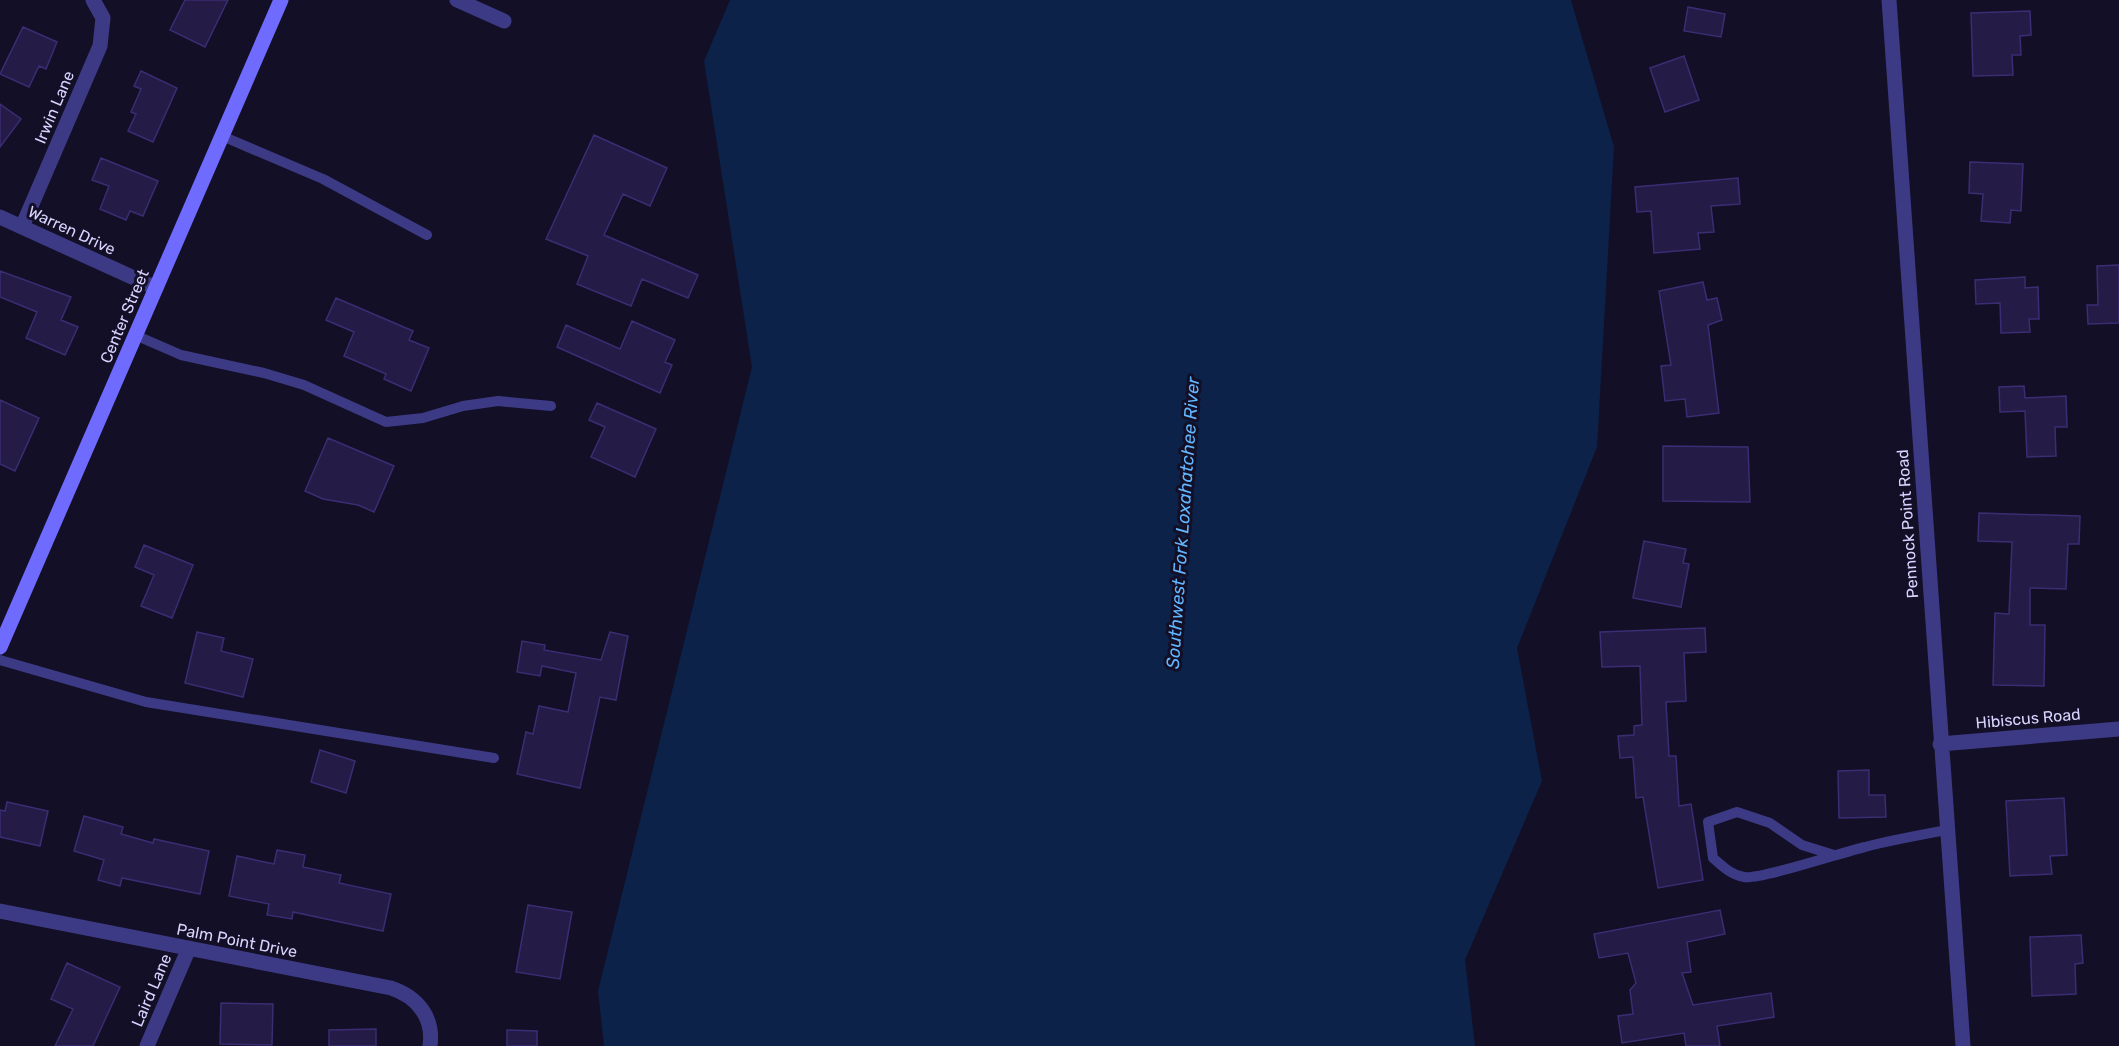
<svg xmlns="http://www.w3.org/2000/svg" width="2119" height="1046" font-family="Rubik,sans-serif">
<rect width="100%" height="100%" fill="#130f26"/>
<!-- water -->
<path fill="#0c2248" d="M 730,0 L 1571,0 L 1614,147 L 1597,447 L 1517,648 L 1542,781 L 1465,960 L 1475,1046 L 604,1046 L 598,991 L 752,367 L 704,61 Z"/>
<!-- building -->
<path fill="#241b47" stroke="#3b2d73" stroke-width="1.5" d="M 185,0 L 228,0 L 205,47 L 170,30 Z
M 1688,7 L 1725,14 L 1721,37 L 1684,31 Z
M 2030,11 L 2031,35 L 2020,36 L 2021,55 L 2012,55 L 2013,75 L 1973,76 L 1971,13 Z
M 23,27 L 57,42 L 46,69 L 39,66 L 29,87 L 0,74 Z
M 1684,56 L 1699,100 L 1665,112 L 1650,68 Z
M 141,71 L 177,88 L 153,142 L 128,131 L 136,114 L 131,112 L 141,89 L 134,86 Z
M 0,104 L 21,119 L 0,147 Z
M 594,135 L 667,168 L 650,206 L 623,194 L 604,235 L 698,275 L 688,298 L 642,279 L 631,306 L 577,284 L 588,256 L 546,239 Z
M 101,158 L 158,181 L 143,216 L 130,211 L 126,220 L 100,209 L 109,186 L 92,180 Z
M 1970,162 L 2023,164 L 2021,211 L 2011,210 L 2010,223 L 1981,221 L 1983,194 L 1969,193 Z
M 1738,178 L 1740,204 L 1711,206 L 1714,232 L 1698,233 L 1700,249 L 1654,253 L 1651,211 L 1637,212 L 1635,187 Z
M 2119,265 L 2119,323 L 2088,324 L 2087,305 L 2098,305 L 2097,266 Z
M 0,271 L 71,297 L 61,320 L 78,327 L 65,355 L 26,338 L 37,312 L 0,297 Z
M 2025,277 L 2025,288 L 2038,287 L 2039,319 L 2029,319 L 2030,332 L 2001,333 L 2000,303 L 1976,304 L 1975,280 Z
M 1703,282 L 1707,300 L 1717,298 L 1722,320 L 1708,325 L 1719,413 L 1687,417 L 1685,399 L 1665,401 L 1661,366 L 1671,365 L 1659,291 Z
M 336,298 L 413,331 L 409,340 L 429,348 L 411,391 L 384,379 L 386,374 L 344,356 L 354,332 L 326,320 Z
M 632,321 L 675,340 L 665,362 L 672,365 L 660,393 L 557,347 L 566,325 L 620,349 Z
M 2024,386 L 2025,398 L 2066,396 L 2067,427 L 2055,427 L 2056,456 L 2027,457 L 2025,411 L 2000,412 L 1999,387 Z
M 0,400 L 39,418 L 15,471 L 0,464 Z
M 597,403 L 656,429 L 635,477 L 591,457 L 605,427 L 589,420 Z
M 328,438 L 394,466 L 374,512 L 358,505 L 323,499 L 305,491 Z
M 1663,446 L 1748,447 L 1750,502 L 1663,501 Z
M 1979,513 L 2080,516 L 2079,544 L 2068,544 L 2066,589 L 2030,588 L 2030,625 L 2045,625 L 2044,686 L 1993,685 L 1995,613 L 2009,614 L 2012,542 L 1978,541 Z
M 1644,541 L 1686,549 L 1683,563 L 1689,564 L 1681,607 L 1633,598 Z
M 144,545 L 193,565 L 172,618 L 141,606 L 154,575 L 135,567 Z
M 1705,628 L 1706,652 L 1684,653 L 1686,701 L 1666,702 L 1669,756 L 1676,756 L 1679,806 L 1691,804 L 1703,880 L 1658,888 L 1643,797 L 1636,798 L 1633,757 L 1620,758 L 1618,736 L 1634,735 L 1634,726 L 1642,725 L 1640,666 L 1602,667 L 1600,632 Z
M 197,632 L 224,638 L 221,651 L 253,659 L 243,697 L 185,683 Z
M 610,632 L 628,636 L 616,700 L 600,697 L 580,788 L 517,774 L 526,732 L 533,734 L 539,706 L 568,712 L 576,673 L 542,666 L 540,676 L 517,672 L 522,641 L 545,645 L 544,650 L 601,660 Z
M 320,750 L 355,761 L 346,793 L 311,782 Z
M 1869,770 L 1869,795 L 1885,795 L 1886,817 L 1839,818 L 1838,771 Z
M 2064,798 L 2067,855 L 2050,856 L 2052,874 L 2010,876 L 2006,801 Z
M 7,802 L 48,811 L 40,846 L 0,837 L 0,810 L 5,811 Z
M 84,816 L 123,827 L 121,834 L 153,843 L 154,839 L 209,851 L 200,894 L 122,878 L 120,886 L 98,880 L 104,860 L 74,851 Z
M 277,850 L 305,855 L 303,867 L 341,875 L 339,883 L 391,894 L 383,931 L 293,912 L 292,919 L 267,915 L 269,904 L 229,896 L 237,856 L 274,864 Z
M 528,905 L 572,912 L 560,979 L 516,972 Z
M 1720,910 L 1725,934 L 1687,942 L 1691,972 L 1682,973 L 1693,1005 L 1771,993 L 1774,1017 L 1717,1026 L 1720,1046 L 1686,1046 L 1684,1033 L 1622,1043 L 1618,1016 L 1633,1014 L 1630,990 L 1636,983 L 1628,953 L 1599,958 L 1594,934 Z
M 2081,935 L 2083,963 L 2075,964 L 2076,994 L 2032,996 L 2030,937 Z
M 67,963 L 120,987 L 93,1046 L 55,1046 L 73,1009 L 51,999 Z
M 221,1003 L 273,1004 L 272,1045 L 220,1044 Z
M 376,1029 L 376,1046 L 329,1046 L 329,1030 Z
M 507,1030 L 537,1031 L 537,1046 L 507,1046 Z"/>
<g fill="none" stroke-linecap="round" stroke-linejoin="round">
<!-- lane -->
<path stroke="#3d3a85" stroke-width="10" d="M 222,136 L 323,179 L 427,235
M 135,335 L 181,355 L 264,373 L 304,385 L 386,422 L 423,418 L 463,406 L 498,401 L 551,406
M 0,660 L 146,702 L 494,758
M 1834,855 L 1802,845 L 1770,823 L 1737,812 L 1708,822 L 1713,858 C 1722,866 1731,875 1744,877 C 1760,880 1843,852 1865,847 C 1892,840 1920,835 1947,830"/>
<!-- street -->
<path stroke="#3d3a85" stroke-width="15" d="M 457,0 L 504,21
M 1889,0 L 1963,1046
M 0,217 L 156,288
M 22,227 L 100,46 L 103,18 L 93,0
M 1940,744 L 2119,729
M 0,911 L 391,988 C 418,997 434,1018 430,1046
M 147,1046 L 189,948"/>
<!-- secondary -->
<path stroke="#6f6bff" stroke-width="15" d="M 0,647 L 281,0"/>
</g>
<g text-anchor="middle" stroke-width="6" stroke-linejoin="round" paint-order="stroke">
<!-- street labels -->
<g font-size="16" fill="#d9d4ff" stroke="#130f26">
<text transform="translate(54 107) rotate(-67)" y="6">Irwin Lane</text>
<text transform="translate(72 230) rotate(25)" y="6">Warren Drive</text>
<text transform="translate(124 316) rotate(-67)" y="6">Center Street</text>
<text transform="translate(1907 524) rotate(-94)" y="6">Pennock Point Road</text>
<text transform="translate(2028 718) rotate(-5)" y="6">Hibiscus Road</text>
<text transform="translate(237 940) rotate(11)" y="6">Palm Point Drive</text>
<text transform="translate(151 990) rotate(-67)" y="6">Laird Lane</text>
</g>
<!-- water labels -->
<g font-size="18" font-style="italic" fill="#62b6ff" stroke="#130f26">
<text transform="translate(1183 523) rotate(-86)" y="6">Southwest Fork Loxahatchee River</text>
</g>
</g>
</svg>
